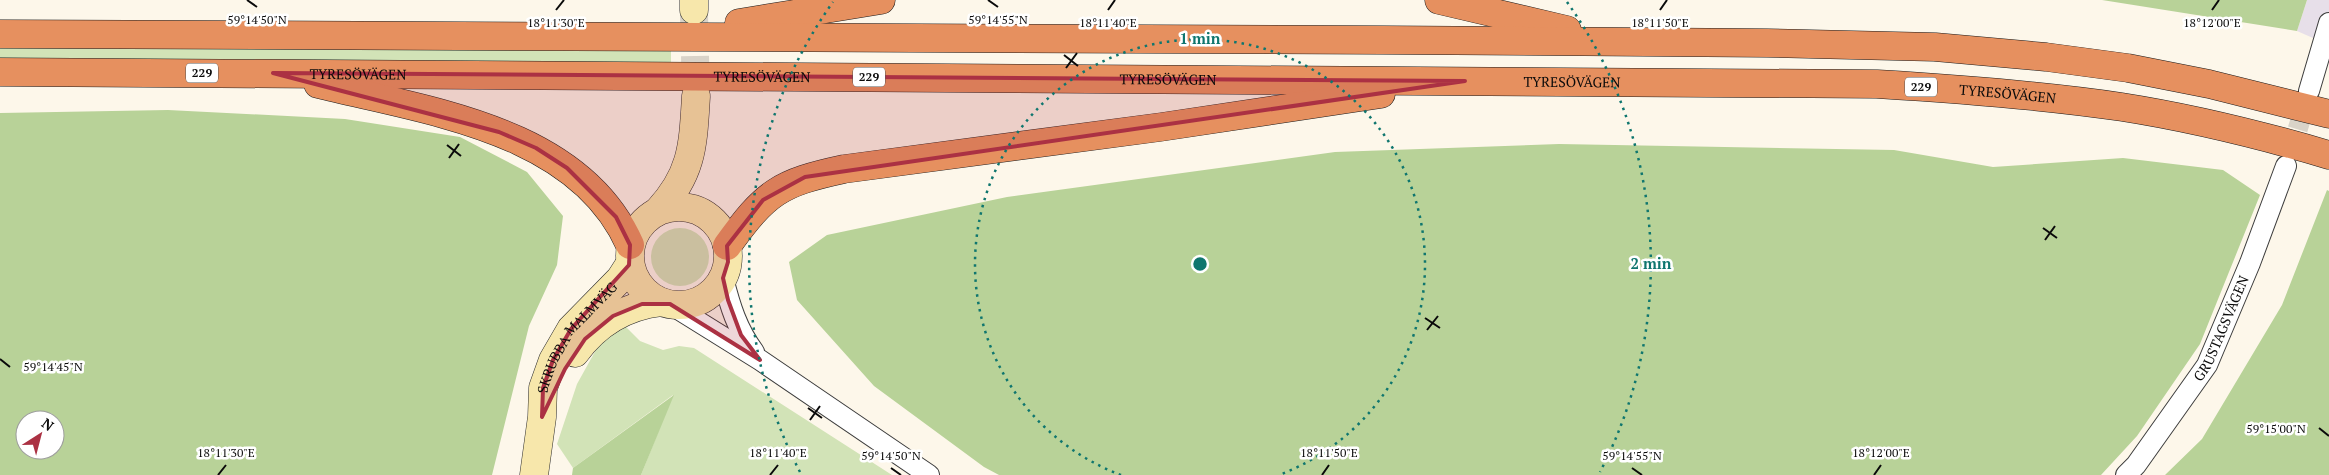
<svg xmlns="http://www.w3.org/2000/svg" width="2329" height="475" font-family="'PT Serif',serif">
<rect width="100%" height="100%" fill="#fdf7ea"/>
<!-- industrial -->
<path fill="#e7dfe9" d="M 2307,0 L 2329,0 L 2329,45 L 2297,31 Z"/>
<!-- green -->
<path fill="#d2e3b7" d="M 0,44 L 671,50 L 671,63 L 0,59 Z
M651 257a29 29 0 1 1 58 0a29 29 0 1 1-58 0Z
M 622,323 L 640,341 L 663,350 L 679,346 L 694,348 L 892,475 L 641,475 L 673,395 L 573,468 L 557,444 L 577,384 L 597,348 Z"/>
<!-- forest -->
<path fill="#b8d298" fill-rule="evenodd" d="M 2102,0 L 2307,0 L 2297,31 Z
M 168,110 L 345,119 L 460,137 L 527,172 L 563,216 L 557,265 L 529,326 L 492,475 L 0,475 L 0,113 ZM 25,420 L 55,420 L 55,450 L 25,450 Z
M 1559,144 L 1894,150 L 1993,167 L 2123,158 L 2223,170 L 2260,195 L 2200,344 L 2137,436 L 2101,475 L 999,475 L 984,467 L 874,386 L 797,300 L 789,262 L 827,235 L 1007,197 L 1335,152 Z
M 2327,190 L 2329,191 L 2329,475 L 2165,475 L 2202,439 L 2282,305 Z
M 674,395 L 641,475 L 572,475 L 573,468 Z"/>
<g fill="none" stroke-linecap="round" stroke-linejoin="round">
<!-- street-tunnel -->
<path stroke="#d9d3c8" stroke-width="20" stroke-dasharray="20 10" stroke-linecap="butt" d="M 2289,158 L 2308,95"/>
<!-- secondary-tunnel -->
<path stroke="#d9d3c8" stroke-width="28" stroke-dasharray="28 14" stroke-linecap="butt" d="M 694,14 L 696,96"/>
<defs>
<g id="street">
<path d="M 2309,91 L 2329,23"/>
<path d="M 723,278 C 730,306 737,329 754,352"/>
<path d="M 670,304 L 760,360 L 929,475"/>
<path id="s1" d="M 2126,475 L 2136,465 L 2207,365 L 2250,263 L 2286,166"/>
</g>
<g id="secondary">
<path d="M 694,0 L 694,10"/>
<circle cx="679" cy="256" r="49"/>
<path d="M 658,211 C 693,173 693,145 696,96"/>
<path d="M 575,353 C 596,324 625,306 661,302"/>
<path id="s2" d="M 534,475 L 542,417 L 543,388 L 553,360 L 571,329 L 620,279 L 629,265"/>
</g>
<g id="highway">
<path d="M 1439,0 L 1567,30"/>
<path d="M 739,23 L 881,0"/>
<path d="M 0,34 L 1384,40 L 1767,43 L 1935,47 L 2046,57 L 2128,68 L 2209,84 L 2329,114"/>
<path id="s3" d="M 0,72 L 1877,84 C 1959,89 2041,95 2122,107 C 2192,118 2261,135 2329,155"/>
<path d="M 318,84 C 427,111 579,129 630,245"/>
<path d="M 727,246 C 766,192 779,183 844,169 L 1161,127 L 1381,94"/>
</g>
</defs>
<!-- street casing -->
<use href="#street" stroke="#3d3d3d" stroke-width="22"/>
<!-- secondary casing -->
<use href="#secondary" stroke="#2c2c2c" stroke-width="29"/>
<!-- highway casing -->
<use href="#highway" stroke="#1b1b1b" stroke-width="29"/>
<!-- street -->
<use href="#street" stroke="#fff" stroke-width="20"/>
<!-- secondary -->
<use href="#secondary" stroke="#f7e7ab" stroke-width="28"/>
<!-- highway -->
<use href="#highway" stroke="#e6905f" stroke-width="28"/>
</g>
<!-- marked area -->
<path fill="#ab3143" fill-opacity="0.2" stroke="#ab3143" stroke-width="4" stroke-linejoin="round" d="M 273,73 L 1465,81 L 805,177 L 763,200 L 727,246 L 728,262 L 723,278 L 728,300 L 741,335 L 760,360 L 670,304 L 642,304 L 613,316 L 585,339 L 565,369 L 542,417 L 543,388 L 553,360 L 571,329 L 629,265 L 630,245 L 616,217 L 567,168 L 536,148 L 499,132 Z"/>
<!-- ticks -->
<path fill="none" stroke="#0a0a0a" stroke-width="2" d="M 247,0 L 257,7M 988,0 L 998,7M 556,10 L 564,0M 1108,10 L 1115,0M 1660,10 L 1667,0M 2212,10 L 2219,0M 1064,55 L 1078,66M 1066,68 L 1077,53M 447,145 L 461,156M 449,158 L 459,144M 2043,228 L 2057,238M 2045,240 L 2055,226M 1425,318 L 1440,328M 1427,330 L 1438,316M 0,359 L 10,367M 808,408 L 822,418M 810,420 L 820,406M 2319,428 L 2329,436M 891,468 L 901,475M 1632,468 L 1642,475M 218,475 L 226,465M 770,475 L 778,465M 1322,475 L 1329,465M 1874,475 L 1881,465"/>
<!-- distance rings -->
<g fill="none" stroke="#0f766e" stroke-width="2.5" stroke-dasharray="2.5 5">
<path d="M1121 475A225 225 0 1 1 1279 475"/>
<path d="M800 472A451 451 0 0 1 833 2M1567 2A451 451 0 0 1 1600 472"/>
</g>
<g text-anchor="middle" stroke-width="5" stroke-linejoin="round" paint-order="stroke">
<!-- shield labels -->
<g fill="#fff" stroke="#545454" stroke-width="1">
<rect x="186" y="63.5" width="32" height="19" rx="4"/>
<rect x="853" y="67.5" width="32" height="19" rx="4"/>
<rect x="1905" y="77.5" width="32" height="19" rx="4"/>
</g>
<g font-size="12" font-weight="bold" fill="#0a0a0a">
<text x="202" y="77">229</text>
<text x="869" y="81">229</text>
<text x="1921" y="91">229</text>
</g>
<!-- street labels -->
<g font-size="14" fill="#0a0a0a" stroke="#fff">
<text dy="5" stroke="none"><textPath href="#s3" startOffset="358">TYRESÖVÄGEN</textPath></text>
<text dy="5" stroke="none"><textPath href="#s3" startOffset="762">TYRESÖVÄGEN</textPath></text>
<text dy="5" stroke="none"><textPath href="#s3" startOffset="1168">TYRESÖVÄGEN</textPath></text>
<text dy="5" stroke="none"><textPath href="#s3" startOffset="1572">TYRESÖVÄGEN</textPath></text>
<text dy="5" stroke="none"><textPath href="#s3" startOffset="2008">TYRESÖVÄGEN</textPath></text>
<text dy="5" stroke="none"><textPath href="#s1" startOffset="176">GRUSTAGSVÄGEN</textPath></text>
<text dy="5" stroke="none"><textPath href="#s2" startOffset="149">SKRUBBA MALMVÄG</textPath></text>
</g>
</g>
<g font-size="12" text-anchor="middle" fill="#0a0a0a" stroke="#fff" stroke-width="5" stroke-linejoin="round" paint-order="stroke">
<text x="257" y="24">59°14'50"N</text>
<text x="998" y="24">59°14'55"N</text>
<text x="556" y="27">18°11'30"E</text>
<text x="1108" y="27">18°11'40"E</text>
<text x="1660" y="27">18°11'50"E</text>
<text x="2212" y="27">18°12'00"E</text>
<text x="53" y="371">59°14'45"N</text>
<text x="2276" y="433">59°15'00"N</text>
<text x="226" y="457">18°11'30"E</text>
<text x="778" y="457">18°11'40"E</text>
<text x="1329" y="457">18°11'50"E</text>
<text x="1881" y="457">18°12'00"E</text>
<text x="891" y="460">59°14'50"N</text>
<text x="1632" y="460">59°14'55"N</text>
</g>
<circle cx="1200" cy="264" r="8" fill="#0f766e" stroke="#fff" stroke-width="2.5"/>
<g font-size="15" text-anchor="middle" font-weight="bold" fill="#0f766e" stroke="#fff" stroke-width="5" stroke-linejoin="round" paint-order="stroke">
<text x="1200" y="44">1 min</text>
<text x="1651" y="269">2 min</text>
</g>
<!-- north arrow -->
<g transform="translate(40 435) rotate(36)"><circle r="24" fill="#ffffff" stroke="#9d9d9d"/>
<path d="M0-4L9 19L0 12L-9 19Z" fill="#ab3143"/>
<text y="-8" font-size="14" font-weight="bold" text-anchor="middle" fill="#0a0a0a">N</text>
</g>
</svg>
